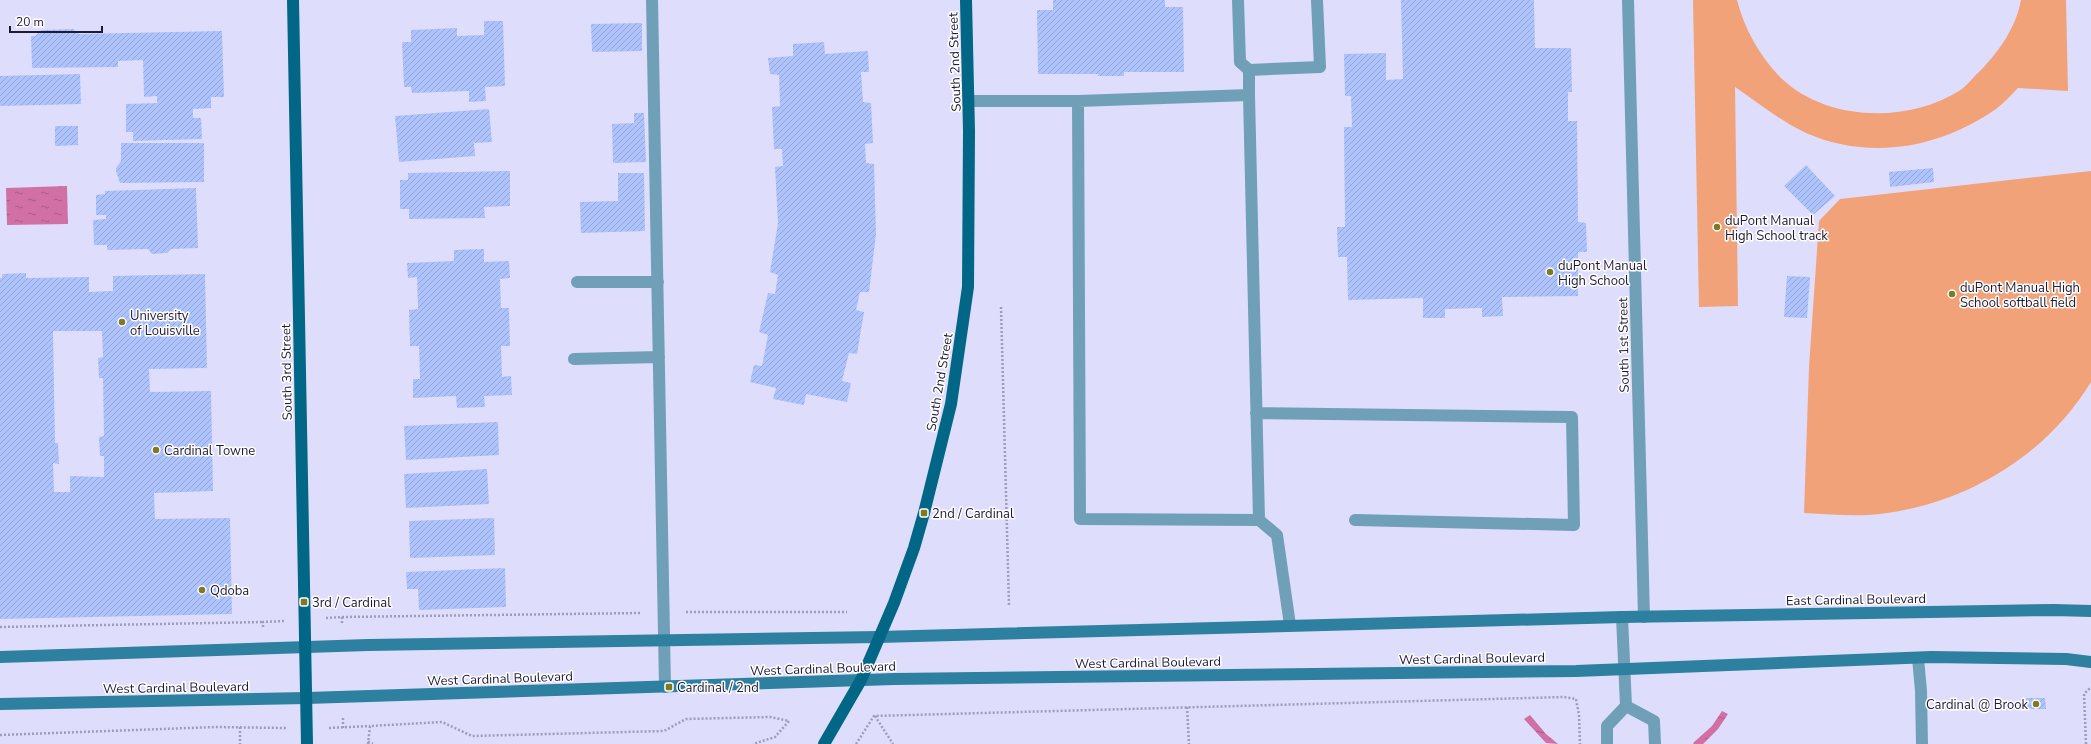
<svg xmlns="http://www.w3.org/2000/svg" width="2091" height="744" font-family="'Nunito Sans',sans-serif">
<defs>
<pattern id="water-ripples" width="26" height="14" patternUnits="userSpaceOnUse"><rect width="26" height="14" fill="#d170a4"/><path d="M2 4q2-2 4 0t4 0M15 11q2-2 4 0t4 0" fill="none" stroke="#a95b86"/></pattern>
<pattern id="building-hatch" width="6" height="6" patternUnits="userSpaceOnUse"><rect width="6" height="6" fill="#aec3fc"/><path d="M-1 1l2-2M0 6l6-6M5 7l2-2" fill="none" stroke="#95a7d9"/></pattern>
</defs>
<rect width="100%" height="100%" fill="#dfddfc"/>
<!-- green -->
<path fill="#f1a279" d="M 1693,0 L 1737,0 C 1744,28 1760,57 1781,78 C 1827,122 1908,123 1959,91 C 1967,86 1974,76 1981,70 C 2000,50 2016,27 2021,0 L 2066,0 L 2068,91 L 2018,88 C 2011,95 2004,103 1996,109 C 1940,148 1870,161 1806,133 C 1780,121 1759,103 1735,87 L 1738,306 L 1699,307 Z
M 2091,171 L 2091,382 C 2046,456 1966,504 1880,514 C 1855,517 1829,514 1804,513 L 1809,367 L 1819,221 L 1840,199 Z"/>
<!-- water -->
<path fill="url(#water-ripples)" d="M 67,186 L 68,224 L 7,225 L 6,188 Z
M 1722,711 L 1728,714 L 1718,729 L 1703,744 L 1694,744 L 1693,743 L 1712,726 Z
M 1530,715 L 1546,734 L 1558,744 L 1546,743 L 1524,719 Z"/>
<!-- building -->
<path fill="url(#building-hatch)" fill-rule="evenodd" d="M 1053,0 L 1165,0 L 1165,7 L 1183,7 L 1184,72 L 1124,72 L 1124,76 L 1098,76 L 1098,74 L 1038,74 L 1037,10 L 1053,10 Z
M 1401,0 L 1534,0 L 1535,48 L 1571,48 L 1572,92 L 1568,92 L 1568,121 L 1577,121 L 1578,222 L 1586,223 L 1587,252 L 1578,252 L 1578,296 L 1502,297 L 1503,316 L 1482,317 L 1482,308 L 1445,309 L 1445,318 L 1423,318 L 1423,298 L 1348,300 L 1347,257 L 1338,257 L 1337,227 L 1345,227 L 1344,127 L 1352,127 L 1351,96 L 1345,96 L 1344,54 L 1386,53 L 1386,80 L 1403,79 Z
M 484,21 L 503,21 L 505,86 L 485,87 L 486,101 L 469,102 L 469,91 L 412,93 L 411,87 L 404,87 L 402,42 L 411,42 L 411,30 L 457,28 L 457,36 L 484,35 Z
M 642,23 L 642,51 L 592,52 L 591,24 Z
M 73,29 L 79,34 L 222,31 L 224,97 L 211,97 L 211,108 L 193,109 L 193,118 L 201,118 L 202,139 L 133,141 L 133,132 L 126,132 L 126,104 L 157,103 L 157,96 L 144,97 L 143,60 L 118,61 L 118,67 L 32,68 L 31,36 L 35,36 L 42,30 Z
M 824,42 L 825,54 L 868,51 L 869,72 L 861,72 L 863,102 L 871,103 L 873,143 L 865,144 L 866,163 L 874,164 L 876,234 L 869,292 L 860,292 L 856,310 L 864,312 L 857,354 L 849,353 L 842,381 L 851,383 L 847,402 L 806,394 L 804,405 L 773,399 L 776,388 L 750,382 L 754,365 L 762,366 L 768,335 L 759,332 L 768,293 L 775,294 L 778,275 L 770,272 L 778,223 L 775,167 L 783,166 L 782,149 L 774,149 L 772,107 L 780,106 L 779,75 L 770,74 L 768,58 L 793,56 L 793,44 Z
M 80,74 L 81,104 L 0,106 L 0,76 Z
M 489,109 L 492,142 L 474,143 L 475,156 L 399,162 L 395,116 Z
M 634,113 L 644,113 L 646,162 L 613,163 L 612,124 L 634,123 Z
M 55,126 L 78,126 L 78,145 L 55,146 Z
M 121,143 L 204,143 L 204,182 L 120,183 L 116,171 L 116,168 L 121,161 Z
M 1806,165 L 1835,196 L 1813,215 L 1784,186 Z
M 1933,168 L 1934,182 L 1890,187 L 1889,172 Z
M 510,171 L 510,206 L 484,207 L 485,218 L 409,219 L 409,209 L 400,209 L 400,180 L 408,180 L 408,173 Z
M 618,173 L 644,173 L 645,231 L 581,233 L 580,202 L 618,201 Z
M 196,188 L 198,248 L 171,249 L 167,253 L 152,254 L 148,249 L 107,250 L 107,245 L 94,245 L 93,220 L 106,219 L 106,215 L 96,215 L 96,195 L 105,194 L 105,191 Z
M 484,249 L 484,262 L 509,261 L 510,278 L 500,279 L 501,308 L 509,308 L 510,346 L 501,346 L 502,377 L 511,376 L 512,395 L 484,396 L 485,407 L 457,408 L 456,396 L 413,398 L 413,379 L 420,379 L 419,346 L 410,346 L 409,310 L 418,309 L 417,277 L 408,278 L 407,263 L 454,261 L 454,250 Z
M 26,273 L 26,278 L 89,277 L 89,292 L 113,291 L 113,276 L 205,274 L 207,368 L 149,369 L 150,392 L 211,391 L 213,491 L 154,493 L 155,519 L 230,518 L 232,614 L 0,619 L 0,278 L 2,278 L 2,274 ZM 53,331 L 102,331 L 103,357 L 98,358 L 99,378 L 103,378 L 104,436 L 99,437 L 100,456 L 104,456 L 104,477 L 70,476 L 70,492 L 54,492 L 53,463 L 59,464 L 58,443 L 55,443 Z
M 1787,276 L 1810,277 L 1807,318 L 1784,317 Z
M 498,422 L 499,455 L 406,460 L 404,426 Z
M 487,469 L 489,504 L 406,508 L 404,474 Z
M 494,518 L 495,555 L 410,558 L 409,521 Z
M 505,568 L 506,607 L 419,610 L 418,589 L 407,589 L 406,572 Z
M 2026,698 L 2045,698 L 2046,709 L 2026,709 Z"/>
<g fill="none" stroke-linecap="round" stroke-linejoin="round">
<!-- path -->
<path stroke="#9f9cba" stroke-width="2.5" stroke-dasharray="2 2" stroke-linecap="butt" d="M 1001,307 L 1009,605
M 686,612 L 847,612
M 342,617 L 641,613
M 326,618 L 342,617 L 342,623
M 0,627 L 263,622
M 263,627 L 263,622 L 284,621
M 1187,707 L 1189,744
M 875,716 L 893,744
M 343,718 L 343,728
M 240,727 L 240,744
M 329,728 L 370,726
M 0,735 L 216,727 L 286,728
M 368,742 L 373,744
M 368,744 L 370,726 L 442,722 L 472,736 L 664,731 L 686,719 L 770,717 L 789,721 L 775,737 L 753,744
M 856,744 L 874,716 L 1564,697 L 1576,699 L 1579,715 L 1580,744
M 2086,744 L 2084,694 L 2091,687"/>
<!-- lane -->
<path stroke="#70a0b7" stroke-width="12" d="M 652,0 L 665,687
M 1238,0 L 1240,62 L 1249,70
M 1249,95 L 1249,70 L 1320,67 L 1317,0
M 969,101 L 1078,101 L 1080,519 L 1259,520 L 1277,535 L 1290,625
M 1078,101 L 1249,95 L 1259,520
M 577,282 L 658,282
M 574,359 L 659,357
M 1256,413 L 1572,417 L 1574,525 L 1355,520
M 1918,658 L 1921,691 L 1922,744"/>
<!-- street -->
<path stroke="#70a0b7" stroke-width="12" d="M 1628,0 L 1644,617
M 1622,617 L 1626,706
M 1626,706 L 1654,721 L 1655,744
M 1607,744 L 1607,726 L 1626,706"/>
<!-- secondary -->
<path stroke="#2d80a0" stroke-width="12" d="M 0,657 L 368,645 L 879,637 L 1622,617 L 2054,610 L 2091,611
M 0,704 L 307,698 L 894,679 L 1576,671 L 1931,657 L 2066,659 L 2091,662"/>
<!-- primary -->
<path stroke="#026686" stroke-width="12" d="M 293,0 L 307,744
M 824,744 L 861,680 L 894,603 L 914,548 L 924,513 L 951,404 L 968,287 L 969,131 L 966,0"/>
</g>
<!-- markers -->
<g fill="#7d7b22" stroke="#fff" stroke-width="1.5">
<circle cx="1717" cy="227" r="4"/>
<circle cx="1550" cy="272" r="4"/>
<circle cx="1952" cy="294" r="4"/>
<circle cx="122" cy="322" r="4"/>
<circle cx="156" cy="450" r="4"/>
<rect x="920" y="509" width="8" height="8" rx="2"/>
<circle cx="202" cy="590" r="4"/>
<rect x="300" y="598" width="8" height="8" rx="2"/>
<rect x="665" y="683" width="8" height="8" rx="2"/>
<circle cx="2036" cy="704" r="4"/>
</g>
<g text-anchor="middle" stroke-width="3" stroke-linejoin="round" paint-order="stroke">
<!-- street labels -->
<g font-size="13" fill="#1e1a36" stroke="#fff">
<text transform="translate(954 62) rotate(-92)" y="5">South 2nd Street</text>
<text transform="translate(1623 345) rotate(-91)" y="5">South 1st Street</text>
<text transform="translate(286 372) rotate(-91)" y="5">South 3rd Street</text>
<text transform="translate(939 382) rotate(-80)" y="5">South 2nd Street</text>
<text transform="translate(1856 599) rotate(-1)" y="5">East Cardinal Boulevard</text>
<text transform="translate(1472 658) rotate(-1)" y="5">West Cardinal Boulevard</text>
<text transform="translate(1148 662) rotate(-1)" y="5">West Cardinal Boulevard</text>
<text transform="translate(823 668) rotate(-2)" y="5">West Cardinal Boulevard</text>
<text transform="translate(500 678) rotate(-2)" y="5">West Cardinal Boulevard</text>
<text transform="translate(176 687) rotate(-1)" y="5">West Cardinal Boulevard</text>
</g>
<!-- poi labels -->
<g font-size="13" fill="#1e1a36" stroke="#fff" text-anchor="start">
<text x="1725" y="225">duPont Manual<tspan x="1725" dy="15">High School track</tspan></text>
<text x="1558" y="270">duPont Manual<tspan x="1558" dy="15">High School</tspan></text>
<text x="1960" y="292">duPont Manual High<tspan x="1960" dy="15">School softball field</tspan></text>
<text x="130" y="320">University<tspan x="130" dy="15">of Louisville</tspan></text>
<text x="164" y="455">Cardinal Towne</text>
<text x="932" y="518">2nd / Cardinal</text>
<text x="210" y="595">Qdoba</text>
<text x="312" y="607">3rd / Cardinal</text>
<text x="677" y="692">Cardinal / 2nd</text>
<text x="2028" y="709" text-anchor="end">Cardinal @ Brook</text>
</g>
</g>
<!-- scale -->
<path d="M10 26v6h92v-6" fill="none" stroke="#1e1a36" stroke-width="2"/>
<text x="16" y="26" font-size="12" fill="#1e1a36" stroke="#ffffff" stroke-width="3" paint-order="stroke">20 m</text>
</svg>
